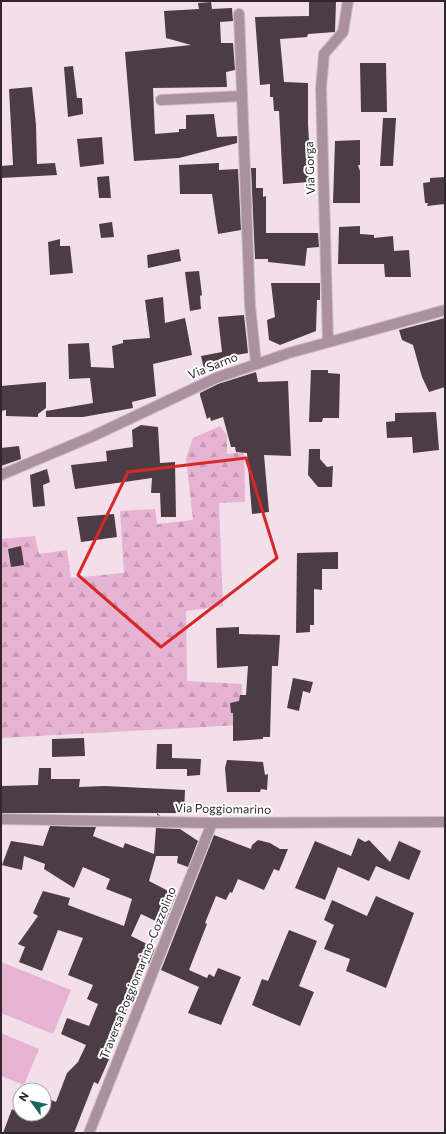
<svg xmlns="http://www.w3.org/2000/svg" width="446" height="1134" font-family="Commissioner,sans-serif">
<defs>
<pattern id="forest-firs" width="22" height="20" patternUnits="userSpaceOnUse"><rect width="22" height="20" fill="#e6b3d2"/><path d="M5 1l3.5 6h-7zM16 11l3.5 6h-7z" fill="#c69ab4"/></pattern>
</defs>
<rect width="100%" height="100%" fill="#f3dfea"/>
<!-- forest -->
<path fill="url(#forest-firs)" d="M 220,426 L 227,435 L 227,454 L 244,452 L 245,502 L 219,503 L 223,606 L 186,611 L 187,681 L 242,684 L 242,725 L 1,738 L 1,539 L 35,536 L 39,554 L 67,550 L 71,578 L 124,573 L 120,511 L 155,509 L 157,524 L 193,520 L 186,458 L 193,438 Z"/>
<!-- pitch -->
<path fill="#e6b3d2" d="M 1,962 L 71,990 L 53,1034 L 1,1013 Z
M 1,1033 L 39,1049 L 24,1085 L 1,1076 Z"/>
<!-- building -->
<path fill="#4b3c45" d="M 309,1 L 336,1 L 335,32 L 308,34 L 307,37 L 280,39 L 284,82 L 308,83 L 308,124 L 310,159 L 312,159 L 313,170 L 309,170 L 309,182 L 283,184 L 279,111 L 274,111 L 273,97 L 270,97 L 270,84 L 260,85 L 255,17 L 309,16 Z
M 211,2 L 212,9 L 232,8 L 233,21 L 220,22 L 221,43 L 233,43 L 235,70 L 226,72 L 227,87 L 153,88 L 155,134 L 179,132 L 179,129 L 186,129 L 186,115 L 214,114 L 217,137 L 237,136 L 237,143 L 179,158 L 134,161 L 125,52 L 191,45 L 166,38 L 164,11 L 199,9 L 198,3 Z
M 360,63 L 386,63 L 387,112 L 361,112 Z
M 73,66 L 77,98 L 82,98 L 83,114 L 68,117 L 64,67 Z
M 32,87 L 36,125 L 37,164 L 55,163 L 57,175 L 1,178 L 1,166 L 13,165 L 9,89 Z
M 383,118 L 396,118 L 393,166 L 380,166 Z
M 102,137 L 104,164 L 80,167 L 77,139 Z
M 360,140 L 360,165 L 358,165 L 360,171 L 360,203 L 333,203 L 335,141 Z
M 219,163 L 219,170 L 238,169 L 241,230 L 218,234 L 212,194 L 180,194 L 179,165 Z
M 251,168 L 256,168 L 256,188 L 263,188 L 263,197 L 266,196 L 266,233 L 318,233 L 319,247 L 307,248 L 305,266 L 268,262 L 268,259 L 255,259 Z
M 109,176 L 111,198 L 99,198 L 97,177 Z
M 445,177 L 445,204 L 427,206 L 428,203 L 425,203 L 423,183 L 430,182 L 430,178 Z
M 112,222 L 114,237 L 101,238 L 99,224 Z
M 360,226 L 360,234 L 374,235 L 374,238 L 393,236 L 394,251 L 409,250 L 411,277 L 385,277 L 384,264 L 338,264 L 339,227 Z
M 60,239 L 60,246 L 70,246 L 73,273 L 50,275 L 48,242 Z
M 179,249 L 181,261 L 148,268 L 147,255 Z
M 199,271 L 202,295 L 200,296 L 201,309 L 190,311 L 185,272 Z
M 271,283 L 320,283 L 320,300 L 317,300 L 316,331 L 280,345 L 269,340 L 267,320 L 275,317 Z
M 163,297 L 165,323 L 185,318 L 192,355 L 153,364 L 156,396 L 132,402 L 133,408 L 83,417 L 46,417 L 46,411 L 93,403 L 90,378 L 69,379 L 68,344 L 89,343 L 91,367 L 114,368 L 112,346 L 123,343 L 123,340 L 150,338 L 145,300 Z
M 244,315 L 248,353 L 236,355 L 236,362 L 204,369 L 201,356 L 222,352 L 218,317 Z
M 445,318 L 445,387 L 429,392 L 422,377 L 413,345 L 402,340 L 399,330 Z
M 311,370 L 328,370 L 328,373 L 340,374 L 339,418 L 323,418 L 322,422 L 309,422 Z
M 256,372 L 258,382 L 288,381 L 291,456 L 264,455 L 269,512 L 252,514 L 247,453 L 236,452 L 235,447 L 231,447 L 223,417 L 211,421 L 210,417 L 207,419 L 200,395 L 200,393 L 218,384 Z
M 46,382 L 46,408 L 38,414 L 38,417 L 6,416 L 6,410 L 1,411 L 1,386 Z
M 436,412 L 439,450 L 413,453 L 412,437 L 387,438 L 386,422 L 395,421 L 395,413 Z
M 141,425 L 158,427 L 160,463 L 175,462 L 176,517 L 161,517 L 160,493 L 151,493 L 152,478 L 75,489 L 71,465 L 107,461 L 106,451 L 133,447 L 132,430 Z
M 19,446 L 21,459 L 1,466 L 1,448 Z
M 309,449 L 320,449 L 320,459 L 327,467 L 333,466 L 332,487 L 318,487 L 308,475 Z
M 47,469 L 50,482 L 43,485 L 45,506 L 33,507 L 30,475 Z
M 114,514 L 117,537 L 81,542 L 77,517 Z
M 21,546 L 24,565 L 11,567 L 8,549 Z
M 338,552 L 338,569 L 322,569 L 322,590 L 314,589 L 314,625 L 310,625 L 310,632 L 296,633 L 297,553 Z
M 239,627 L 239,634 L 280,635 L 278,666 L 272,666 L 270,737 L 263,737 L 263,739 L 233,741 L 233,713 L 231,713 L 230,703 L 239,701 L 240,695 L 246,695 L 248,666 L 217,668 L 216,628 Z
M 293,678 L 313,682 L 310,693 L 303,691 L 299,711 L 287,708 Z
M 84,738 L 85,756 L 52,757 L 52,739 Z
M 157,744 L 172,744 L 172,758 L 201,759 L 200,775 L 187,776 L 187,769 L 156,769 Z
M 227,760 L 263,762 L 265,775 L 268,774 L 267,790 L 261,789 L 260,792 L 227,792 L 225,768 Z
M 39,768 L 51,768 L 51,779 L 80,779 L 79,787 L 105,786 L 185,790 L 184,813 L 157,813 L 160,816 L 157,815 L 157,813 L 1,813 L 1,786 L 38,785 Z
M 50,826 L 96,827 L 93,836 L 123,848 L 125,843 L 154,854 L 156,828 L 180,829 L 198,841 L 188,867 L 177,863 L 178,856 L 156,856 L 149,881 L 176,895 L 164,925 L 141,914 L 131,936 L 155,948 L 149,964 L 146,963 L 142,973 L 107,1056 L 110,1057 L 98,1084 L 94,1082 L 74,1133 L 3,1133 L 12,1109 L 20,1114 L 44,1114 L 44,1097 L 56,1102 L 67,1073 L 78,1062 L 86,1045 L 61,1034 L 67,1018 L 89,1026 L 98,1004 L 87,999 L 93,985 L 68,975 L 83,938 L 58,930 L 42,971 L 19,962 L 25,947 L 18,944 L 38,916 L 33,913 L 43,891 L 70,898 L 68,905 L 124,926 L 132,899 L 106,889 L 110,879 L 83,867 L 74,888 L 44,869 L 45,864 L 24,856 L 22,870 L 2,865 L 11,841 L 43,846 Z
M 214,835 L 251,849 L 252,845 L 258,840 L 270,843 L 280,849 L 288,849 L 279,871 L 274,869 L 264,890 L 238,879 L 232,893 L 230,892 L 226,900 L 216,896 L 205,923 L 207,924 L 189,970 L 207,978 L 209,974 L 214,977 L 218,968 L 241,977 L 221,1025 L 188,1013 L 199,987 L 161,970 Z
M 358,838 L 365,842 L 369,840 L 390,862 L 399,841 L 421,851 L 409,880 L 376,866 L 369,881 L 338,867 L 325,900 L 295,888 L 315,841 L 351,856 Z
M 376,896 L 414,913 L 386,988 L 346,971 L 350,959 L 324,949 L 334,925 L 324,920 L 332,900 L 367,916 Z
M 289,930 L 317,941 L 299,986 L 314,992 L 300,1026 L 252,1005 L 262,979 L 268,981 Z"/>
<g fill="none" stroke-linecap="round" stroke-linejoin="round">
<defs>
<path id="minor" d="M 239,14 L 250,306 L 256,363
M 161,100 L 242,96
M 328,342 L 321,88 L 324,54 L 343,32 L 348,1
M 1,475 L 91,437 L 216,378 L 289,353 L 445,310
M 1,819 L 212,823 L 445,822
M 89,1133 L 212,823"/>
</defs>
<!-- minor casing -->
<use href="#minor" stroke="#ccbac4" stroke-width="12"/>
<!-- minor -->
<use href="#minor" stroke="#ab91a0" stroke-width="10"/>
</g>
<!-- marked area -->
<path fill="none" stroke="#d62828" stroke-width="3" stroke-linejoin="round" d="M 246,458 L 277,558 L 161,647 L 78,575 L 128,472 Z"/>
<g text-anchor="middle" stroke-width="4" stroke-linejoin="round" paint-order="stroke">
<!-- street labels -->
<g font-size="12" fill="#2f272b" stroke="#fff">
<text transform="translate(310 168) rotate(-92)" y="4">Via Gorga</text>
<text transform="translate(213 366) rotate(-22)" y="4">Via Sarno</text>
<text transform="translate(223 809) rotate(1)" y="4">Via Poggiomarino</text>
<text transform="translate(138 973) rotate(-68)" y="4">Traversa Poggiomarino-Cozzolino</text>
</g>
</g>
<!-- border -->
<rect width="446" height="1134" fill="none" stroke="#2f272b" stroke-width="4"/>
<!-- north arrow -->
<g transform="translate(32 1102) rotate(303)"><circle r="19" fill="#ffffff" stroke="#aca9aa"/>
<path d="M0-3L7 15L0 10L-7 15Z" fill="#186663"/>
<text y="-6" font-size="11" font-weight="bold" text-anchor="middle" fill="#2f272b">N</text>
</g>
</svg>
